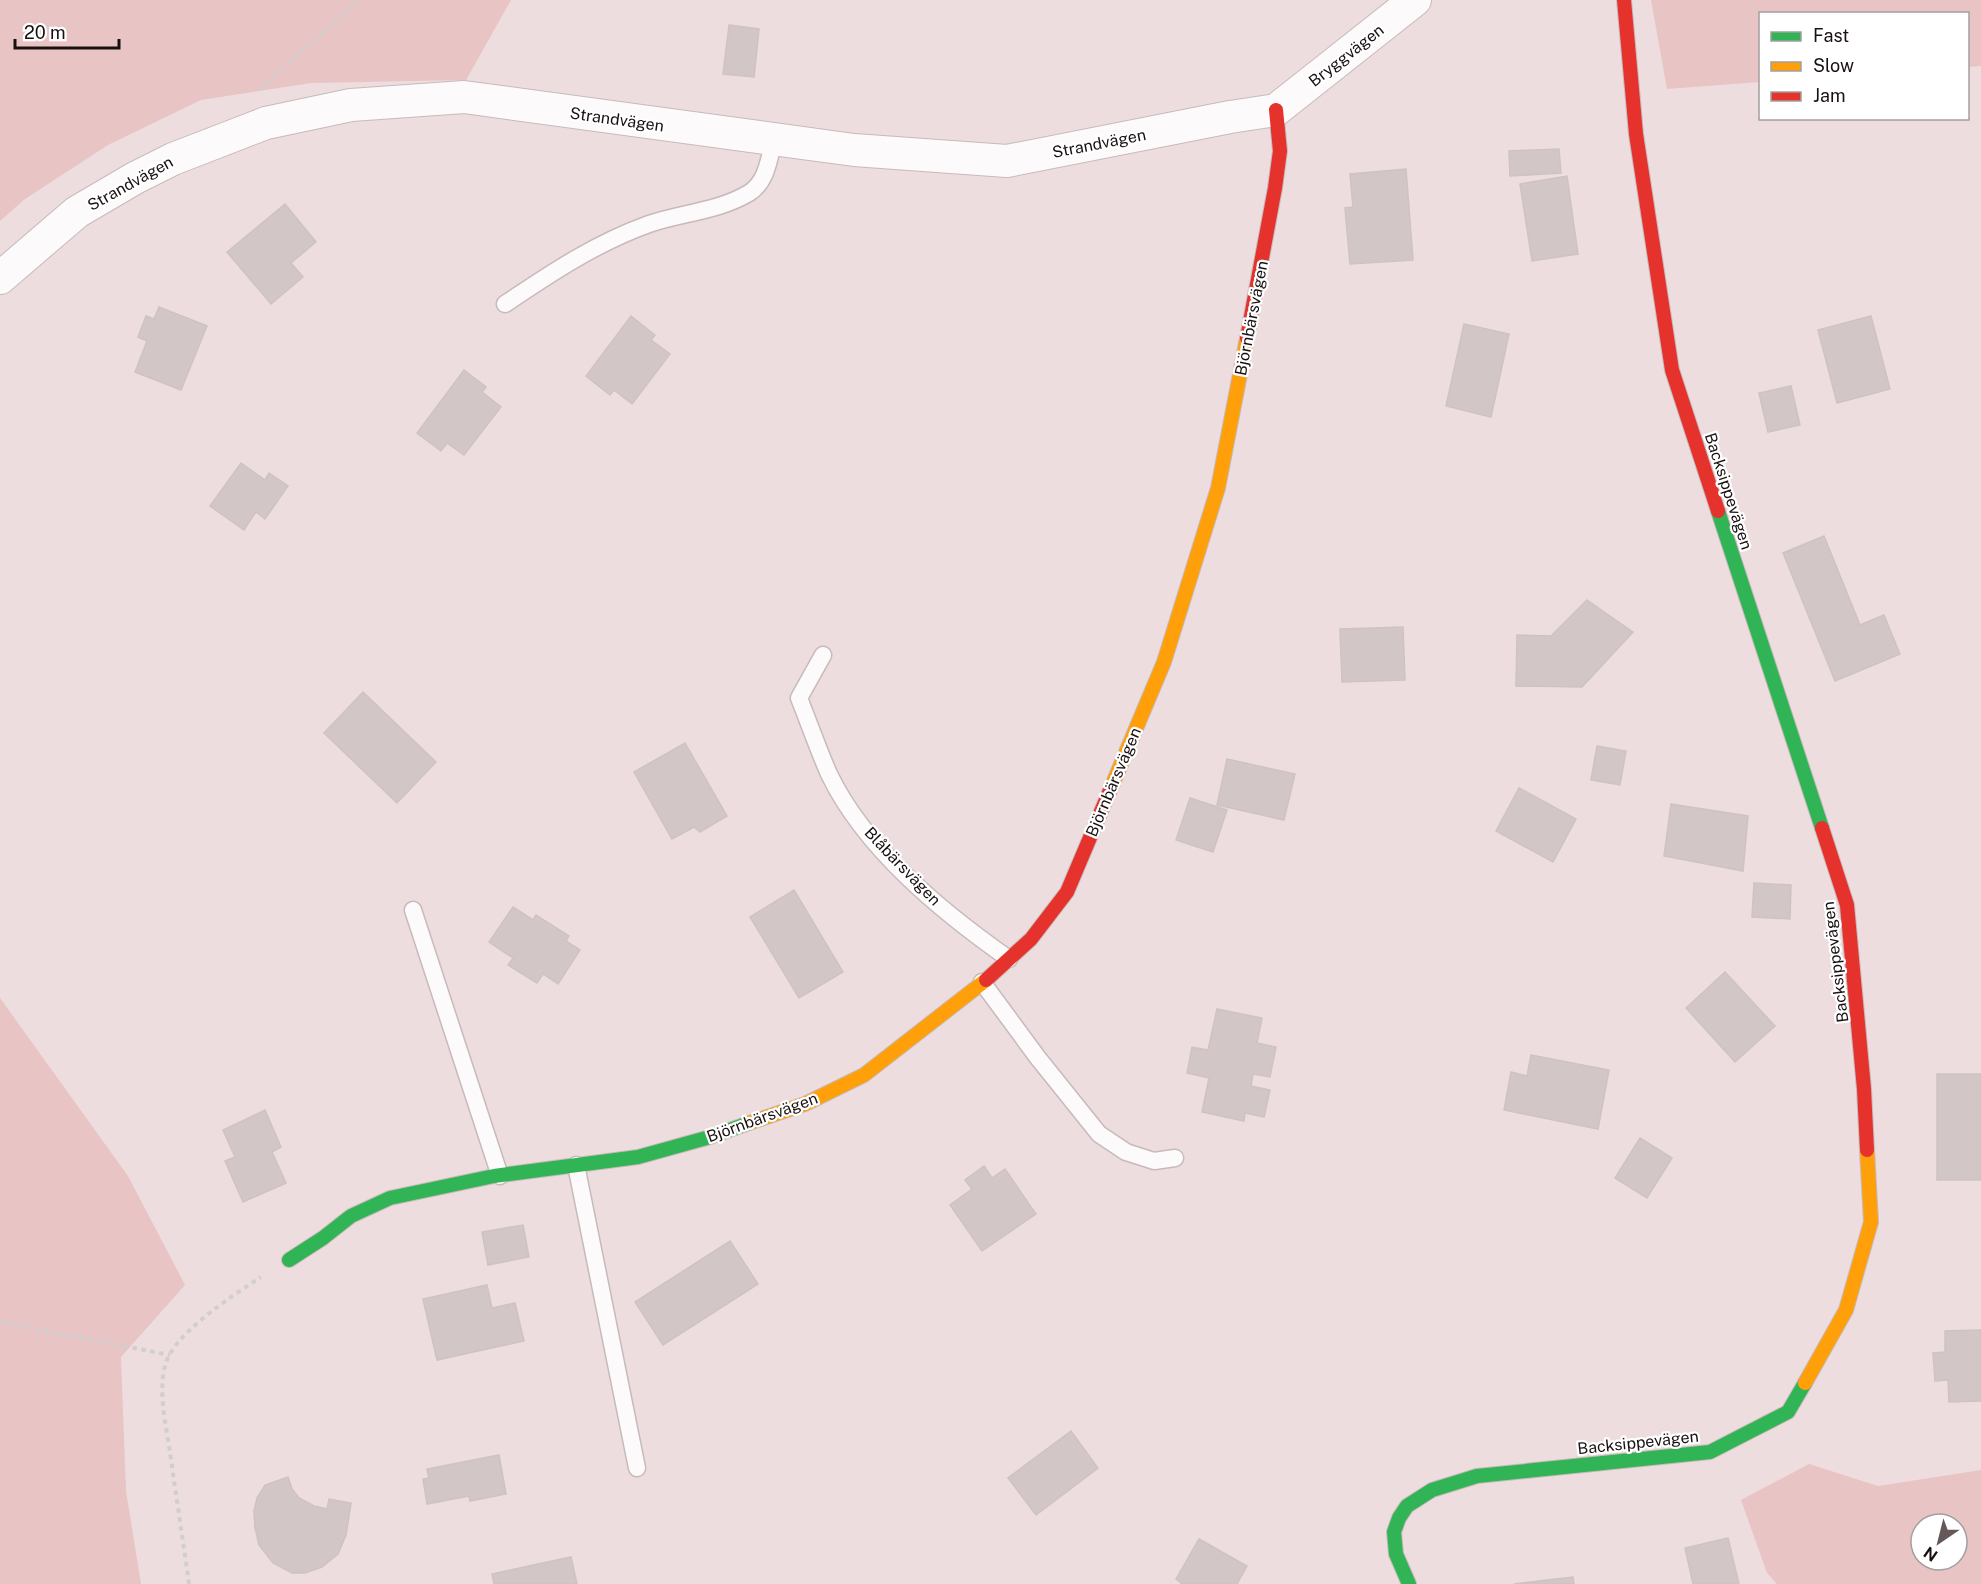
<svg xmlns="http://www.w3.org/2000/svg" width="1981" height="1584" font-family="'Public Sans',sans-serif">
<rect width="100%" height="100%" fill="#eeddde"/>
<!-- green -->
<path fill="#e8c4c5" fill-rule="evenodd" d="M 0,0 L 511,0 L 466,80 L 311,83 L 201,100 L 108,145 L 25,199 L 0,221 Z
M 1651,0 L 1981,0 L 1981,66 L 1968,67 L 1968,14 L 1760,14 L 1760,82 L 1667,89 Z
M 0,998 L 128,1176 L 185,1285 L 121,1357 L 126,1491 L 141,1584 L 0,1584 Z
M 1809,1464 L 1878,1486 L 1981,1470 L 1981,1584 L 1777,1584 L 1767,1573 L 1741,1500 ZM 1921,1524 L 1957,1524 L 1957,1560 L 1921,1560 Z"/>
<!-- building -->
<path fill="#d3c6c7" stroke="#cec2c2" stroke-width="1.5" d="M 729,25 L 759,29 L 754,77 L 723,74 Z
M 1559,149 L 1561,173 L 1510,176 L 1509,151 Z
M 1406,169 L 1413,260 L 1350,264 L 1345,208 L 1353,207 L 1350,174 Z
M 1567,176 L 1578,254 L 1532,261 L 1520,184 Z
M 285,204 L 316,242 L 291,263 L 303,277 L 271,304 L 227,252 Z
M 159,307 L 207,326 L 181,390 L 135,372 L 147,341 L 138,337 L 146,316 L 154,319 Z
M 631,316 L 655,335 L 651,340 L 670,354 L 632,404 L 614,390 L 610,395 L 586,376 Z
M 1871,316 L 1890,389 L 1837,403 L 1818,330 Z
M 1464,324 L 1509,334 L 1491,417 L 1446,406 Z
M 464,370 L 486,387 L 482,392 L 501,407 L 464,455 L 447,443 L 441,451 L 417,433 Z
M 1791,386 L 1800,425 L 1768,432 L 1759,393 Z
M 241,463 L 265,480 L 269,473 L 288,486 L 265,519 L 256,512 L 244,530 L 210,506 Z
M 1824,536 L 1860,625 L 1884,615 L 1900,654 L 1835,681 L 1783,553 Z
M 1587,600 L 1633,632 L 1582,687 L 1516,686 L 1517,635 L 1551,636 Z
M 1403,627 L 1405,680 L 1342,682 L 1340,629 Z
M 363,692 L 436,762 L 397,803 L 324,733 Z
M 685,743 L 727,816 L 700,832 L 694,827 L 672,839 L 634,772 Z
M 1597,746 L 1626,751 L 1620,785 L 1591,780 Z
M 1227,759 L 1295,774 L 1284,820 L 1217,805 Z
M 1519,788 L 1576,819 L 1553,862 L 1496,831 Z
M 1190,798 L 1227,810 L 1213,852 L 1176,840 Z
M 1671,804 L 1748,816 L 1743,871 L 1664,856 Z
M 1754,883 L 1791,885 L 1790,919 L 1752,917 Z
M 794,890 L 843,972 L 799,998 L 750,917 Z
M 513,907 L 533,920 L 536,915 L 569,936 L 566,941 L 580,950 L 558,984 L 543,974 L 537,983 L 508,965 L 513,958 L 489,942 Z
M 1725,972 L 1775,1026 L 1735,1062 L 1686,1008 Z
M 1217,1009 L 1262,1018 L 1257,1043 L 1276,1047 L 1270,1077 L 1253,1074 L 1251,1086 L 1270,1090 L 1264,1117 L 1245,1113 L 1244,1121 L 1202,1112 L 1209,1078 L 1187,1073 L 1192,1047 L 1208,1050 Z
M 1531,1055 L 1609,1070 L 1598,1129 L 1504,1110 L 1511,1072 L 1527,1076 Z
M 1937,1074 L 1981,1074 L 1981,1180 L 1937,1180 Z
M 265,1110 L 281,1147 L 272,1152 L 286,1183 L 243,1202 L 225,1161 L 235,1157 L 223,1130 Z
M 1640,1138 L 1672,1158 L 1647,1198 L 1615,1178 Z
M 984,1166 L 992,1178 L 1005,1169 L 1036,1214 L 982,1251 L 950,1205 L 972,1189 L 965,1180 Z
M 523,1225 L 529,1257 L 488,1265 L 482,1232 Z
M 730,1241 L 758,1284 L 663,1345 L 635,1302 Z
M 487,1285 L 492,1308 L 515,1303 L 524,1341 L 437,1360 L 423,1299 Z
M 1981,1330 L 1981,1401 L 1949,1402 L 1948,1380 L 1935,1381 L 1933,1353 L 1945,1352 L 1945,1331 Z
M 1071,1431 L 1098,1468 L 1036,1515 L 1008,1478 Z
M 499,1455 L 506,1494 L 470,1501 L 469,1496 L 427,1504 L 423,1479 L 429,1478 L 427,1469 Z
M 288,1477 L 292,1489 L 299,1498 L 314,1506 L 327,1509 L 329,1499 L 351,1503 L 346,1535 L 338,1554 L 322,1567 L 305,1573 L 292,1573 L 273,1563 L 259,1545 L 255,1528 L 254,1511 L 257,1498 L 265,1485 Z
M 1728,1538 L 1739,1584 L 1693,1584 L 1685,1548 Z
M 1199,1539 L 1247,1566 L 1237,1584 L 1182,1584 L 1176,1579 Z
M 571,1557 L 577,1584 L 494,1584 L 492,1574 Z
M 1573,1577 L 1574,1584 L 1514,1584 Z"/>
<g fill="none" stroke-linecap="round" stroke-linejoin="round">
<defs>
<path id="lane" d="M 505,304 C 551,273 596,243 649,224 C 681,213 719,211 749,193 C 767,182 769,158 774,140
M 823,655 L 799,698 C 809,723 818,749 829,774 C 865,849 942,912 1009,959
M 413,910 L 500,1176
M 982,982 L 1038,1058 L 1099,1134 L 1126,1152 L 1154,1161 L 1175,1158
M 576,1165 L 637,1468"/>
<path id="street" d="M 0,278 L 77,212 L 135,178 L 173,159 L 266,123 L 351,105 L 464,97 L 854,150 L 1007,161 L 1230,117 L 1276,110 L 1415,0"/>
<path id="fast" d="M 1718,511 L 1822,828
M 289,1260 L 323,1238 L 351,1216 L 390,1198 L 494,1176 L 638,1157 L 710,1137 L 749,1123
M 1409,1584 L 1396,1554 L 1394,1532 L 1399,1518 L 1407,1506 L 1432,1490 L 1477,1476 L 1710,1452 L 1788,1412 L 1805,1383"/>
<path id="slow" d="M 1111,788 L 1164,662 L 1218,488 L 1247,338
M 749,1123 L 805,1104 L 864,1075 L 986,980
M 1805,1383 L 1846,1310 L 1871,1222 L 1867,1150"/>
<path id="jam" d="M 1624,0 L 1636,134 L 1672,370 L 1718,511
M 1247,338 L 1275,188 L 1280,151 L 1276,110
M 1822,828 L 1847,905 L 1864,1089 L 1867,1150
M 986,980 L 1031,939 L 1067,892 L 1111,788"/>
</defs>
<!-- lane casing -->
<use href="#lane" stroke="#c7baba" stroke-width="19"/>
<!-- street casing -->
<use href="#street" stroke="#c7baba" stroke-width="34"/>
<!-- fast casing -->
<use href="#fast" stroke="#c7baba" stroke-width="16"/>
<!-- slow casing -->
<use href="#slow" stroke="#c7baba" stroke-width="16"/>
<!-- jam casing -->
<use href="#jam" stroke="#c7baba" stroke-width="16"/>
<!-- path -->
<path stroke="#d2cece" stroke-width="4" stroke-dasharray="4.5 4.5" stroke-linecap="butt" d="M 260,89 L 359,0
M 0,1322 L 170,1355
M 189,1584 C 183,1540 176,1496 170,1452 C 166,1426 158,1392 165,1366 C 173,1333 234,1295 261,1277"/>
<!-- lane -->
<use href="#lane" stroke="#fcfafa" stroke-width="16"/>
<!-- street -->
<use href="#street" stroke="#fcfafa" stroke-width="32"/>
<!-- fast -->
<use href="#fast" stroke="#30b455" stroke-width="14"/>
<!-- slow -->
<use href="#slow" stroke="#ff9f0a" stroke-width="14"/>
<!-- jam -->
<use href="#jam" stroke="#e5322d" stroke-width="14"/>
</g>
<g text-anchor="middle" stroke-width="4.5" stroke-linejoin="round" paint-order="stroke">
<!-- street labels -->
<g font-size="16" fill="#191011" stroke="#fff">
<text transform="translate(1346 55) rotate(-38)" y="6">Bryggvägen</text>
<text transform="translate(617 119) rotate(8)" y="6">Strandvägen</text>
<text transform="translate(1099 143) rotate(-11)" y="6">Strandvägen</text>
<text transform="translate(130 183) rotate(-29)" y="6">Strandvägen</text>
<text transform="translate(1251 318) rotate(-79)" y="6">Björnbärsvägen</text>
<text transform="translate(1729 491) rotate(72)" y="6">Backsippevägen</text>
<text transform="translate(1113 782) rotate(-67)" y="6">Björnbärsvägen</text>
<text transform="translate(903 866) rotate(46)" y="6">Blåbärsvägen</text>
<text transform="translate(1835 962) rotate(-97)" y="6">Backsippevägen</text>
<text transform="translate(762 1117) rotate(-20)" y="6">Björnbärsvägen</text>
<text transform="translate(1638 1442) rotate(-6)" y="6">Backsippevägen</text>
</g>
</g>
<!-- legend -->
<rect x="1759" y="12" width="210" height="108" fill="#ffffff" stroke="#a39fa0" stroke-width="1.5"/>
<rect x="1771" y="32" width="30" height="9" fill="#30b455" stroke="#a39fa0" stroke-width="1.5"/>
<text x="1813" y="42" font-size="18" fill="#191011">Fast</text>
<rect x="1771" y="62" width="30" height="9" fill="#ff9f0a" stroke="#a39fa0" stroke-width="1.5"/>
<text x="1813" y="72" font-size="18" fill="#191011">Slow</text>
<rect x="1771" y="92" width="30" height="9" fill="#e5322d" stroke="#a39fa0" stroke-width="1.5"/>
<text x="1813" y="102" font-size="18" fill="#191011">Jam</text>
<!-- north arrow -->
<g transform="translate(1939 1542) rotate(215)"><circle r="28" fill="#ffffff" stroke="#a39fa0" stroke-width="1.5"/>
<path d="M0-4.5L10 22L0 15L-10 22Z" fill="#645859"/>
<text y="-9" font-size="16" font-weight="bold" text-anchor="middle" fill="#191011">N</text>
</g>
<!-- scale -->
<path d="M15 39v9h104v-9" fill="none" stroke="#191011" stroke-width="3"/>
<text x="24" y="39" font-size="18" fill="#191011" stroke="#ffffff" stroke-width="4.5" paint-order="stroke">20 m</text>
</svg>
